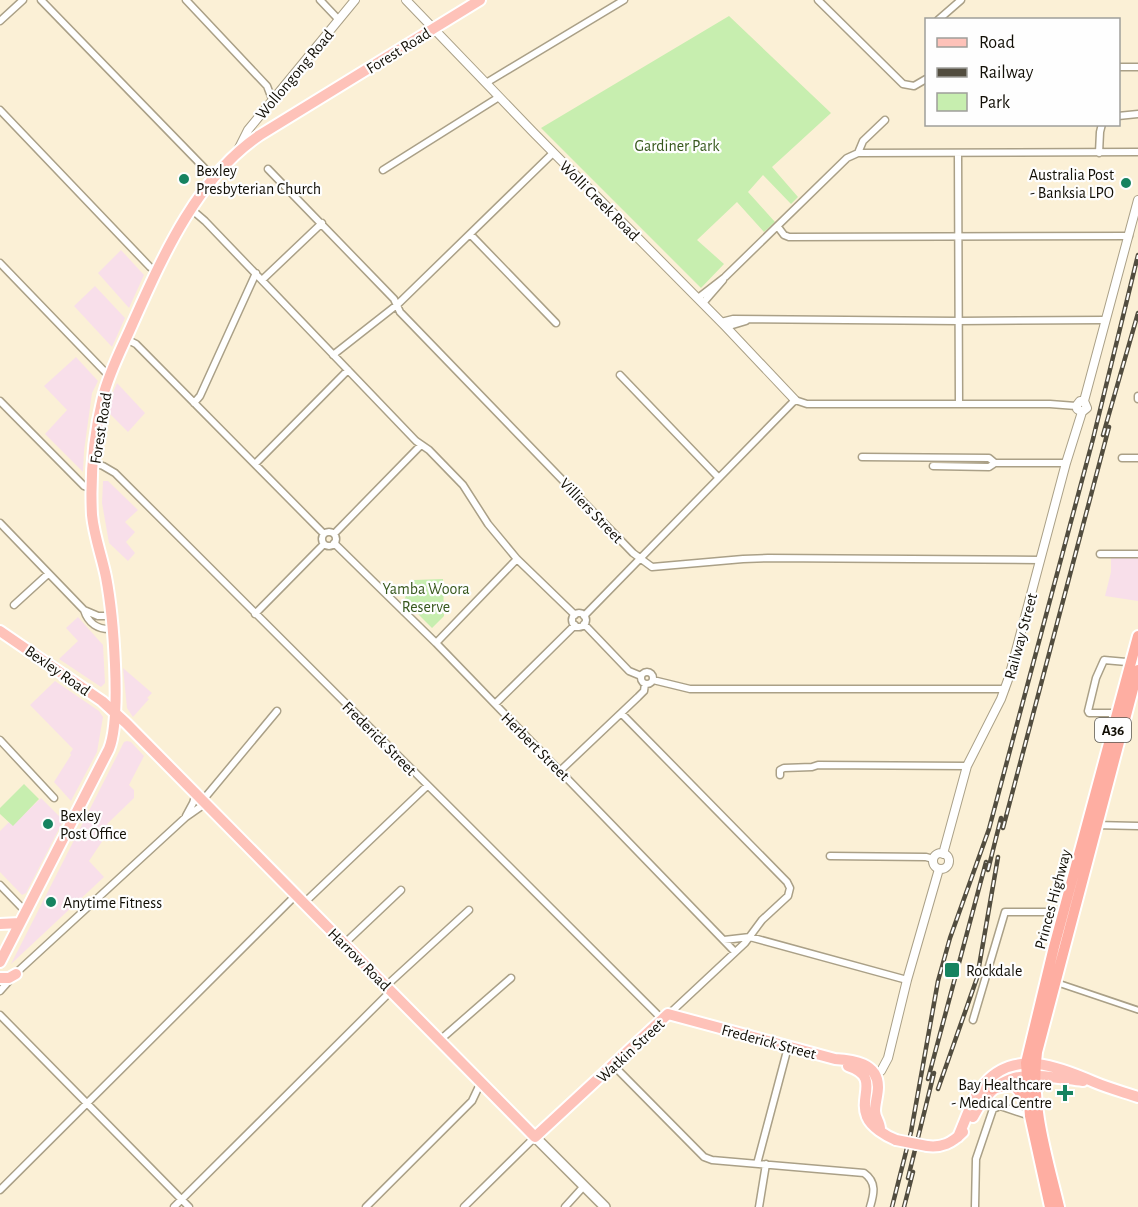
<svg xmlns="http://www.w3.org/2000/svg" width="1138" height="1207" font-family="'Alegreya Sans',sans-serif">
<rect width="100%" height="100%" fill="#fbf0d6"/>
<!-- commercial -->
<path fill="#f8dfea" d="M 121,250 L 144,275 L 129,308 L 98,273 Z
M 95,286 L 125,318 L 112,347 L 74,306 Z
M 76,357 L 98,381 L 92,393 L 84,451 L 83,472 L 45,434 L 67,410 L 44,386 Z
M 117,383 L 145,413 L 128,432 L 109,413 L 111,397 Z
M 103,481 L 108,481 L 138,510 L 125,522 L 135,532 L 126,542 L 135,553 L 128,561 L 109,543 L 102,503 Z
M 1111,557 L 1138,558 L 1138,601 L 1105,596 L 1111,572 Z
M 78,617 L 103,645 L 105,683 L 101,687 L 59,659 L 78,641 L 66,628 Z
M 123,668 L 152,693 L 147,698 L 149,699 L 133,717 L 127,708 Z
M 55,681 L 99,711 L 103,717 L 97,752 L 71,801 L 54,782 L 71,755 L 70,753 L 73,749 L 30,705 Z
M 127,741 L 131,742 L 144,756 L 129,785 L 134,790 L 134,798 L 107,824 L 111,828 L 89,861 L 104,877 L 11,964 L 124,742 Z
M 41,798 L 62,819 L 62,823 L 26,893 L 22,895 L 0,872 L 0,831 L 9,822 L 13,825 Z"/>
<!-- green -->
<path fill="#c7eeaf" d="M 729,16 L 831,113 L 772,167 L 798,197 L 791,204 L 763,175 L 748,192 L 775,222 L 764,232 L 737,202 L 697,240 L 724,264 L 701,288 L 541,128 Z
M 443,579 L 444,616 L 432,628 L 404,600 L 414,580 Z
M 24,784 L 39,799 L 13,826 L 0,814 L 0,808 Z"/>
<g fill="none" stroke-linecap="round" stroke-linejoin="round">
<defs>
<path id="pedestrian" d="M 1055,982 L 1138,1010"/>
<path id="minor" d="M 41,0 L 213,177
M 186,0 L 267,86 L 272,99
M 320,0 L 339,20
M 818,0 L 903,84 L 914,86 L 926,79
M 938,20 L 961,0
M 0,21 L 23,0
M 1118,67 L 1138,67
M 486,83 L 624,0
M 0,110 L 150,267 L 157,271
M 1118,116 L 1138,114
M 858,153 L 1138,152
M 1099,153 L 1100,132 L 1102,124
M 958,154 L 959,404
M 268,169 L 394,299 L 400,312 L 633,553 L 652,567 L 743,559 L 768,558 L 1040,560
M 383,170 L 499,97
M 191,209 L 205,221 L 416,441 L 429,450 L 463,485 L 488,524 L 517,559 L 575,615
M 778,227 L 784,235 L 789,237 L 1129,236
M 470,234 L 556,323
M 0,263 L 110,377
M 262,280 L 322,223
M 698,298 L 725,277 L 847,158 L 858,153 L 863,141 L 885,120
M 703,303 L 723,280
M 721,322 L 733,319 L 958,321 L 1105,320
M 726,327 L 746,321
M 126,339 L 136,344 L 324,534
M 333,355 L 398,304 L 553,153
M 620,375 L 718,477
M 1138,396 L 1138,399
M 0,401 L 84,486 L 92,489
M 194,403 L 200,396 L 256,273
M 862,457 L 989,458 L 995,463
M 1122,458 L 1138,458
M 93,463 L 103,466 L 115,473 L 663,1020
M 255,464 L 348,370
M 933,466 L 989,467 L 995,463 L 1066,463
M 0,523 L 84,610 L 98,616 L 110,616
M322 539a7 7 0 1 1 14 0a7 7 0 1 1-14 0Z
M 334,534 L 421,445
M 334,543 L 436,643 L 735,952
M 1100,554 L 1138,554
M 14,605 L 48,574
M 84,610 C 88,623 98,630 112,629
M572 620a7 7 0 1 1 14 0a7 7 0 1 1-14 0Z
M 255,614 L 324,544
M 584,616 L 795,400 L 807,404 L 1050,404 L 1076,406
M 584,624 L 629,671 L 641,676
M 436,643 L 517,559
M641 678a6 6 0 1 1 12 0a6 6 0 1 1-12 0Z
M 653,680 L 690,689 L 1005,689
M 495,704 L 575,625
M 1120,713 L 1089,713 L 1088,711 L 1096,678 L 1104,660 L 1138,663
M 622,714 L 787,882 L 790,888 L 788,896 L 762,920 L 745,943 L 669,1014
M 0,740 L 54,798
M 561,770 L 638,697 L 644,691 L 645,684
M 780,775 L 780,770 L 784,768 L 812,767 L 818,765 L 967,766
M 203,800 L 277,711
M 186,816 L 193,803 L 196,793
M 1094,825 L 1138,826
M 830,856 L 926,857 L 933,859
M 0,885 L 26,912
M 304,903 L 427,786
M 724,940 L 750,937 L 907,980
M 345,943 L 401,890
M 386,986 L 469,910
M 0,991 L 16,973 L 186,817 L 206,803
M 0,1015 L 189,1207
M 973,1020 L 1005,912 L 1054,912 L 1063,914
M 440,1040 L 511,978
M 614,1066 L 704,1157 L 712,1160 L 864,1173 C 877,1182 874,1194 870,1207
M 757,1164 L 788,1047
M 0,1190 L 296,895
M 174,1207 L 391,991
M 366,1207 L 472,1101 L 481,1082
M 464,1207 L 535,1137
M 565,1207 L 584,1186
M 759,1207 L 766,1164
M 975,1207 L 976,1159 L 993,1109 L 1000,1106 L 1030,1116"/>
<path id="tertiary" d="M 406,0 L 533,132 L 726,327 L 795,400
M 238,150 L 248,130 L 355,0
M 1084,401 L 1138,200
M 1082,412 L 1077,409 L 1077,405 L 1080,401 L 1084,401
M933 861a8 8 0 1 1 16 0a8 8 0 1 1-16 0Z
M 943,854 L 967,766 L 1001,699 L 1009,677 L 1066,463 L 1082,412 L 1087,408 L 1084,401
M 872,1075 L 881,1071 L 888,1058 L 907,980 L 939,869"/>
<path id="secondary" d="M 535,1137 L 605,1207"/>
<path id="primary" d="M 0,631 L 102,701 L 126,723 L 535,1137 L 668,1014 L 835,1059 C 853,1060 878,1063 878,1087 C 878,1095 875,1103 875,1111 C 875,1118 880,1122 880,1129
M 0,924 L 20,923
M 0,962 L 109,749 C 122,716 113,614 106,577 C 102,557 94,536 92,515 C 90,476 94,434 103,397 C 109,372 122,348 132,325 C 162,258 197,177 260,135 L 480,0
M 0,978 L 9,978 L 16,974
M 848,1066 C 881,1077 858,1096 867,1117 C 871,1127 886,1136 896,1140
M 973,1117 C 1000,1064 1033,1075 1083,1081
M 958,1137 C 966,1119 972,1098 985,1083 C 1015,1049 1060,1067 1094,1082 C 1108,1088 1123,1092 1138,1097
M 927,1146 C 942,1148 952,1143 963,1132"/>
<path id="trunk" d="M 992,1089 C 1011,1084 1017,1082 1024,1101
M 1050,1207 L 1030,1116 L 1026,1063 L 1054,947 L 1138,636
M 1059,1207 C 1047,1157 1030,1104 1037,1052 L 1138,670"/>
</defs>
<!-- pedestrian casing -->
<use href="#pedestrian" stroke="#aaa087" stroke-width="8"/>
<!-- minor casing -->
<use href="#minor" stroke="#aaa087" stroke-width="9"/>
<!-- tertiary casing -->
<use href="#tertiary" stroke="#aaa087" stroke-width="10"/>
<!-- secondary casing -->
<use href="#secondary" stroke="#aaa087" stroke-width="12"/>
<!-- primary casing -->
<use href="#primary" stroke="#fff" stroke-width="14"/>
<!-- trunk casing -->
<use href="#trunk" stroke="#fff" stroke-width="14"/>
<!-- pedestrian -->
<use href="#pedestrian" stroke="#fff" stroke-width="4.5"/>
<!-- minor -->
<use href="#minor" stroke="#fff" stroke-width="6"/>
<!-- tertiary -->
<use href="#tertiary" stroke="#fff" stroke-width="8"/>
<!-- secondary -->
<use href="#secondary" stroke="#fff" stroke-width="9"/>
<!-- primary -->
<use href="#primary" stroke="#fec2b9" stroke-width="10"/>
<!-- trunk -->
<use href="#trunk" stroke="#feaea2" stroke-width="10"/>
<defs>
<path id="rail" d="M 1103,435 L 1138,313
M 1003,828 L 1109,427
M 988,870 L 1001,818
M 928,1079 L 986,862
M 938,1089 L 977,978 L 998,857
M 908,1178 L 934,1073
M 892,1207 L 911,1132 L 938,981 L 950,938 L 989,829 L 1093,439 L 1138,255
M 904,1207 L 913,1172"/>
</defs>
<!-- rail casing -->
<use href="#rail" stroke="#524d3f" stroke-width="4.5"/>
<!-- rail -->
<use href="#rail" stroke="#fefefe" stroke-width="2" stroke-dasharray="7" stroke-linecap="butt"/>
<defs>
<path id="primary-bridge" d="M 896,1140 L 927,1146"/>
</defs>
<!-- primary-bridge casing -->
<use href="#primary-bridge" stroke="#fff" stroke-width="14" stroke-linecap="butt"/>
<!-- primary-bridge -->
<use href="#primary-bridge" stroke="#fec2b9" stroke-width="10"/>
</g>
<!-- markers -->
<g fill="#168360" stroke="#fefefe" stroke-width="2">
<circle cx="184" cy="179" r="6"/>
<circle cx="1126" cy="183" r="6"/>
<circle cx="48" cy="824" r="6"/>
<circle cx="51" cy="902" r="6"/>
<rect x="944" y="962" width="16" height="16" rx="3"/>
<path d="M1062 1084h6v6h6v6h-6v6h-6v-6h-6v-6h6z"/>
</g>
<g text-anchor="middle" stroke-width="4.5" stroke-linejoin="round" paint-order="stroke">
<!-- shield labels -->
<rect fill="#fefefe" stroke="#585650" stroke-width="1.5" x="1095" y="718" width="36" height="24" rx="4.5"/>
<g font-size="15" font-weight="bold" fill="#110e05">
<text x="1113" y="735">A36</text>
</g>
<!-- street labels -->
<g font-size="16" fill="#110e05" stroke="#fefefe">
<text transform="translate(398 50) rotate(-32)" y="6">Forest Road</text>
<text transform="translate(294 74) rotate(-50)" y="6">Wollongong Road</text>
<text transform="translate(600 200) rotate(45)" y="6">Wolli Creek Road</text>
<text transform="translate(100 428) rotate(-81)" y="6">Forest Road</text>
<text transform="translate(592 510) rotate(46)" y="6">Villiers Street</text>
<text transform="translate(1020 636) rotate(-75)" y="6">Railway Street</text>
<text transform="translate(58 670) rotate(35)" y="6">Bexley Road</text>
<text transform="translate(380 738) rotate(45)" y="6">Frederick Street</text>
<text transform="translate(536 746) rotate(45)" y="6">Herbert Street</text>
<text transform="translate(1052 899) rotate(-75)" y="6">Princes Highway</text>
<text transform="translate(360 959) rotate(45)" y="6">Harrow Road</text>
<text transform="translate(769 1041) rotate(15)" y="6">Frederick Street</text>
<text transform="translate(630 1050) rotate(-43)" y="6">Watkin Street</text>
</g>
<!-- park labels -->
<g font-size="16" fill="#37581d" stroke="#fefefe">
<text x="677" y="151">Gardiner Park</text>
<text x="426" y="594">Yamba Woora<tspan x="426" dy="18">Reserve</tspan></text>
</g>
<!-- poi labels -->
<g font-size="16" fill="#110e05" stroke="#fefefe" text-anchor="start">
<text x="196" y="176">Bexley<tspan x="196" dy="18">Presbyterian Church</tspan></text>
<text x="1114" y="180" text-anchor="end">Australia Post<tspan x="1114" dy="18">- Banksia LPO</tspan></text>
<text x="60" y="821">Bexley<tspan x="60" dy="18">Post Office</tspan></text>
<text x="63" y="908">Anytime Fitness</text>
<text x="966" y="976">Rockdale</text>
<text x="1052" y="1090" text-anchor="end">Bay Healthcare<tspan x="1052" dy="18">- Medical Centre</tspan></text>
</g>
</g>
<!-- legend -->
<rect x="925" y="18" width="195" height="108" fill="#fefefe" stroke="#9f9e9a" stroke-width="1.5"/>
<rect x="937" y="38" width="30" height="9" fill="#fec2b9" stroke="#9f9e9a" stroke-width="1.5"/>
<text x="979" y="48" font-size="18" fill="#110e05">Road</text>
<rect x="937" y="68" width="30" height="9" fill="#524d3f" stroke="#9f9e9a" stroke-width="1.5"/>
<text x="979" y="78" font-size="18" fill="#110e05">Railway</text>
<rect x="937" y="93" width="30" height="18" fill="#c7eeaf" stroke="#9f9e9a" stroke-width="1.5"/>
<text x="979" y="108" font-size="18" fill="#110e05">Park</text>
</svg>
